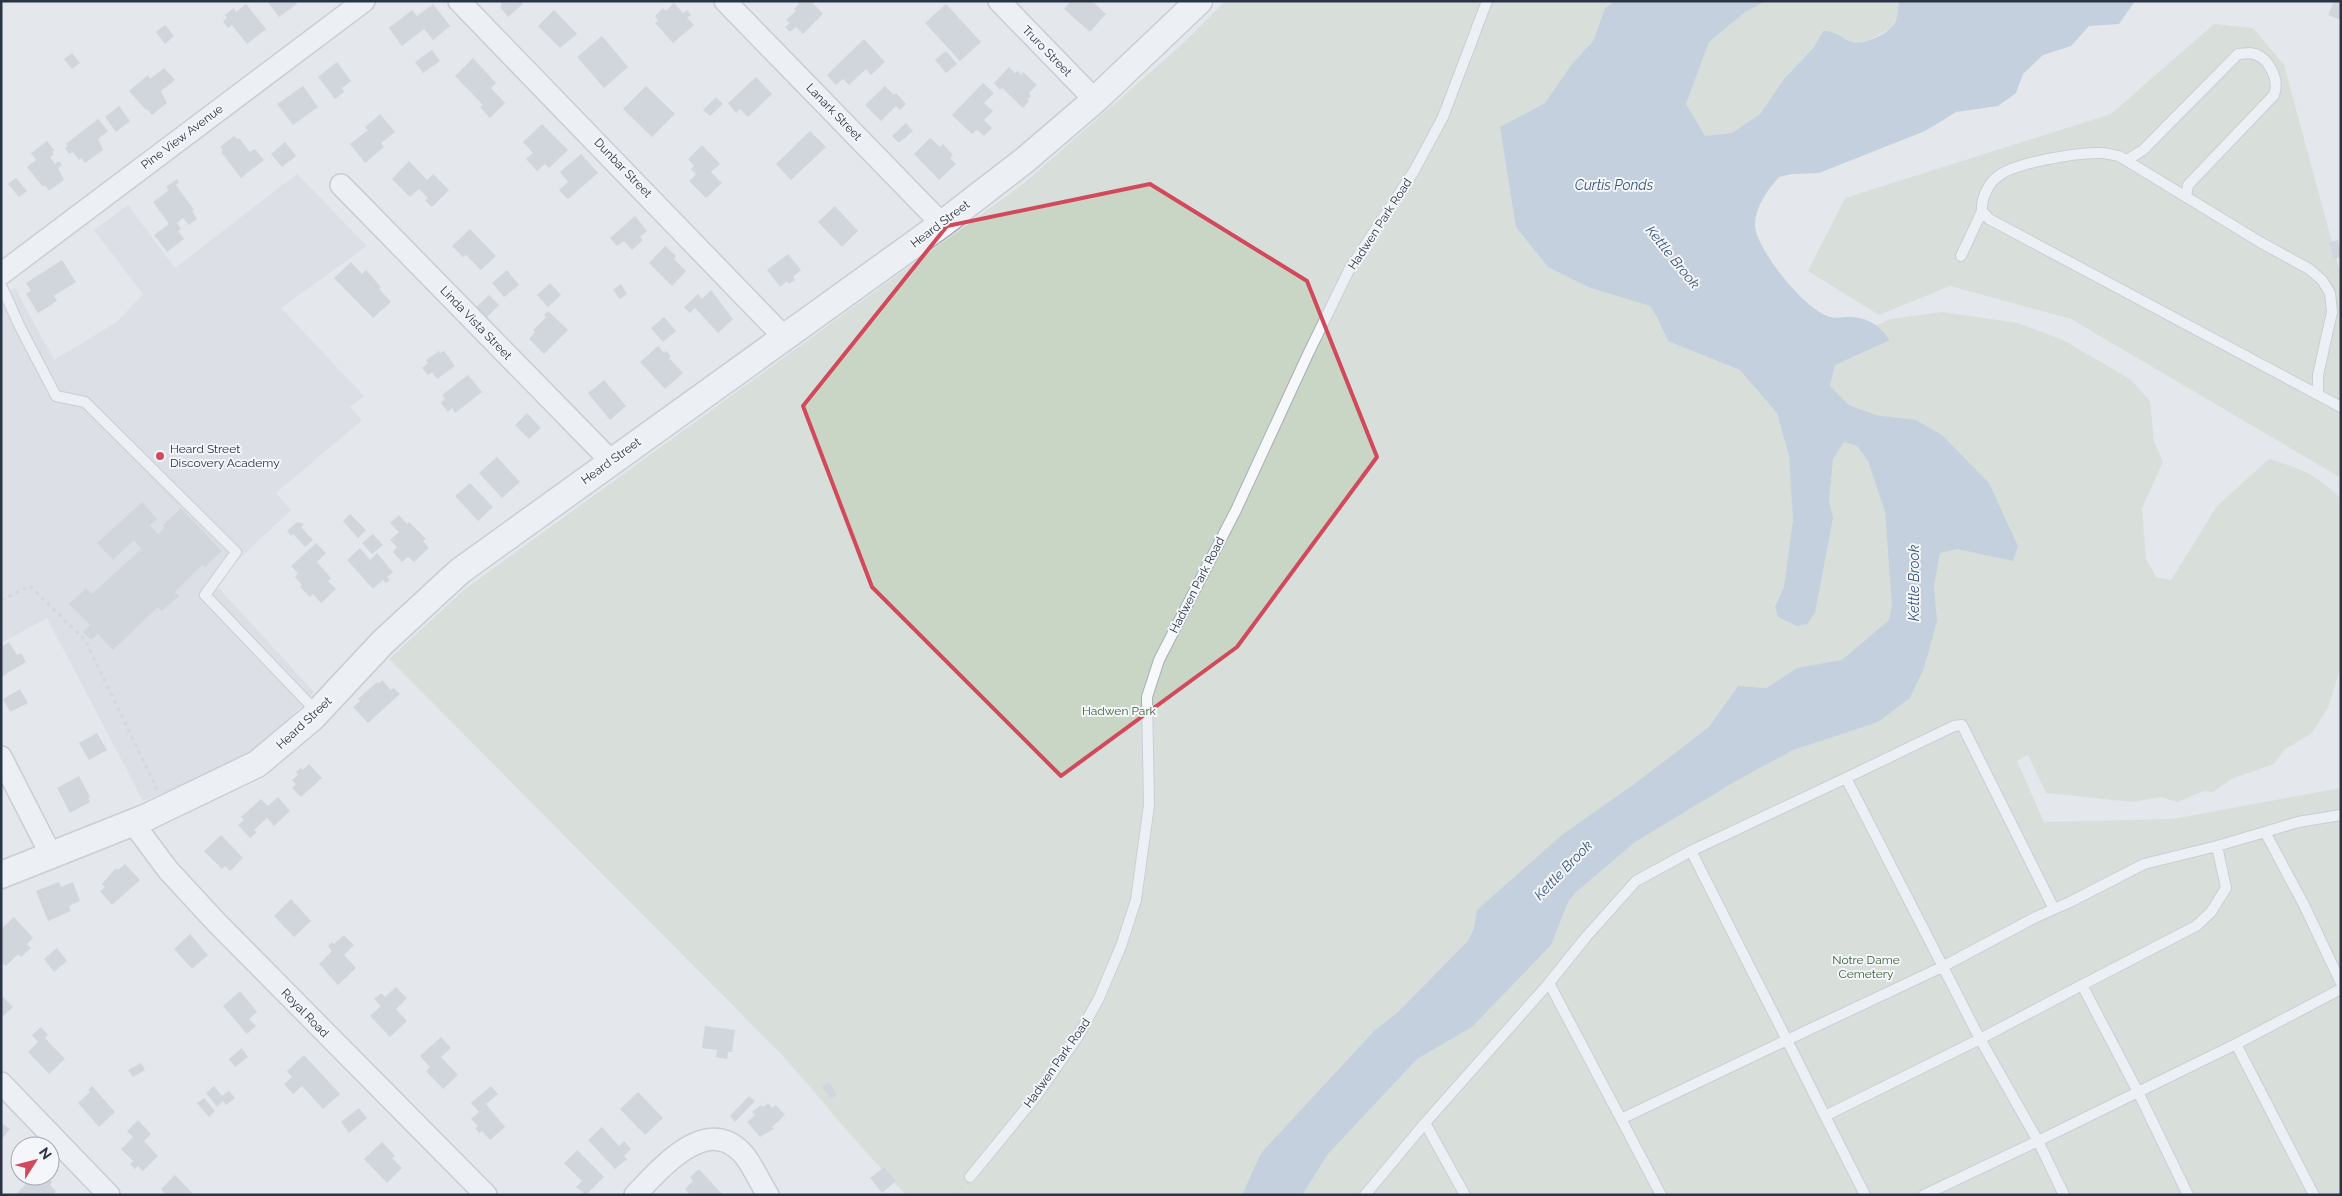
<svg xmlns="http://www.w3.org/2000/svg" width="2342" height="1196" font-family="Raleway,sans-serif">
<rect width="100%" height="100%" fill="#e4e7ec"/>
<!-- built -->
<path fill="#d2d6de" d="M 297,174 L 367,246 L 281,308 L 364,396 L 350,407 L 362,420 L 276,493 L 291,510 L 214,583 L 314,692 L 282,727 L 256,750 L 208,774 L 143,801 L 47,618 L 1,643 L 1,297 L 15,288 L 54,360 L 117,322 L 143,294 L 94,230 L 128,205 L 175,268 Z"/>
<!-- green -->
<path fill="#c9d6c5" fill-rule="evenodd" d="M 1225,1 L 2047,1 L 1887,30 C 1877,36 1865,45 1853,43 C 1841,40 1839,31 1823,31 L 1814,47 L 1784,79 L 1760,114 L 1732,133 L 1704,137 L 1685,104 L 1709,42 L 1736,19 L 1663,72 L 1790,294 L 1829,318 L 1867,326 L 1880,324 L 1890,319 L 1942,312 L 2018,323 L 2063,340 L 2130,379 L 2150,401 L 2154,441 L 2163,462 L 2142,508 L 2146,559 L 2156,577 L 2171,580 L 2217,506 L 2269,459 C 2300,468 2318,475 2341,499 L 2341,666 L 2328,708 L 2311,734 L 2285,749 L 2274,764 L 2231,779 L 2213,792 L 2204,791 L 2177,802 L 2161,797 L 2133,802 L 2046,793 L 2028,755 L 2017,761 L 2044,822 L 2172,819 L 2341,788 L 2341,1195 L 906,1195 L 863,1149 L 785,1058 L 389,659 L 465,589 L 1023,184 L 1179,47 ZM 1835,366 L 1830,386 L 1849,405 L 1876,415 L 1916,420 L 1808,410 Z
M 2214,24 L 2253,28 L 2284,65 L 2341,275 L 2341,478 L 2071,319 L 1950,286 L 1879,315 L 1808,271 L 1845,198 L 2111,114 Z"/>
<!-- water -->
<path fill="#9fb4cc" d="M 1615,1 L 1766,1 L 1745,12 L 1709,42 L 1686,104 L 1705,136 L 1732,133 L 1760,114 L 1784,79 L 1814,47 L 1823,31 C 1838,31 1840,38 1852,42 C 1864,46 1891,33 1896,21 C 1898,15 1898,7 1899,1 L 2135,1 L 2119,24 L 2089,26 L 2071,46 L 2043,55 L 2023,74 L 2016,93 L 1998,106 L 1956,112 L 1925,131 L 1819,173 L 1792,174 L 1779,177 C 1767,191 1756,205 1755,224 C 1754,248 1806,311 1830,317 C 1837,319 1845,316 1853,317 C 1871,319 1879,326 1890,340 L 1835,365 L 1830,386 L 1849,405 L 1876,415 L 1916,420 L 1942,435 L 1989,483 L 2018,546 L 2013,561 L 1957,549 L 1940,553 L 1934,585 L 1937,621 L 1924,668 L 1910,698 L 1878,722 L 1793,750 L 1736,781 L 1635,842 L 1575,893 L 1568,902 L 1551,945 L 1472,1027 L 1417,1059 L 1328,1154 L 1302,1195 L 1242,1195 L 1261,1153 L 1375,1030 L 1397,1013 L 1468,941 L 1474,928 L 1477,910 L 1563,834 L 1633,785 L 1709,727 L 1738,686 L 1767,688 L 1797,668 L 1842,660 L 1889,620 L 1892,605 L 1885,512 L 1868,461 L 1857,446 L 1844,442 L 1833,459 L 1829,501 L 1833,518 L 1815,613 L 1807,624 L 1797,626 L 1778,617 L 1775,607 L 1784,587 L 1793,520 L 1789,456 L 1777,413 L 1740,370 L 1668,341 L 1657,317 L 1650,306 L 1588,287 L 1548,267 L 1516,227 L 1500,127 L 1545,103 L 1572,64 L 1594,40 L 1605,8 Z"/>
<!-- building -->
<path fill="#bbc0ca" d="M 267,1 L 295,1 L 297,4 L 279,17 Z
M 499,1 L 521,1 L 523,4 L 508,17 L 500,7 L 502,5 Z
M 797,1 L 811,1 L 823,14 L 803,34 L 796,27 L 790,32 L 785,27 L 790,23 L 786,20 L 796,11 L 794,9 L 799,4 Z
M 1071,1 L 1092,1 L 1106,14 L 1090,32 L 1064,9 Z
M 2334,1 L 2341,1 L 2341,20 L 2328,15 Z
M 674,3 L 683,13 L 687,10 L 691,15 L 687,18 L 694,25 L 673,43 L 655,23 L 658,21 L 655,16 L 663,8 L 666,11 Z
M 246,4 L 266,29 L 247,44 L 232,25 L 228,28 L 223,21 L 227,18 L 225,15 L 234,8 L 236,12 Z
M 433,4 L 450,26 L 433,40 L 424,29 L 402,46 L 389,28 L 412,10 L 417,16 Z
M 946,4 L 981,42 L 960,61 L 925,23 Z
M 554,10 L 577,34 L 560,48 L 538,26 Z
M 165,25 L 174,36 L 165,44 L 156,32 Z
M 602,36 L 628,67 L 604,88 L 577,57 Z
M 864,39 L 885,62 L 871,75 L 866,69 L 849,85 L 843,79 L 836,85 L 827,75 Z
M 432,50 L 440,61 L 423,73 L 415,62 Z
M 946,51 L 957,64 L 946,73 L 935,60 Z
M 72,53 L 80,63 L 72,69 L 64,59 Z
M 473,58 L 496,83 L 491,88 L 505,103 L 490,118 L 480,107 L 483,105 L 455,76 Z
M 337,62 L 351,81 L 342,88 L 344,92 L 335,99 L 318,77 Z
M 1009,67 L 1015,73 L 1018,71 L 1021,75 L 1023,72 L 1037,85 L 1029,93 L 1031,96 L 1027,100 L 1029,101 L 1023,108 L 1002,88 L 1000,90 L 994,83 Z
M 164,68 L 175,80 L 161,91 L 167,103 L 152,115 L 147,109 L 146,110 L 129,91 L 148,75 L 150,79 Z
M 756,77 L 772,94 L 748,117 L 740,109 L 736,113 L 728,103 Z
M 983,83 L 994,93 L 984,103 L 993,111 L 984,120 L 992,128 L 984,136 L 977,130 L 972,134 L 952,115 Z
M 303,86 L 318,107 L 293,125 L 277,104 Z
M 646,86 L 675,114 L 652,137 L 623,109 Z
M 885,86 L 894,95 L 896,93 L 906,104 L 900,110 L 896,106 L 881,121 L 865,105 Z
M 716,97 L 723,104 L 710,116 L 703,110 Z
M 119,106 L 130,121 L 116,132 L 105,117 Z
M 380,114 L 395,132 L 381,143 L 384,147 L 365,163 L 350,144 L 368,130 L 365,127 Z
M 98,119 L 108,131 L 98,139 L 103,150 L 85,163 L 81,158 L 79,160 L 73,152 L 69,154 L 65,148 L 68,146 L 66,144 Z
M 906,123 L 913,131 L 899,143 L 892,136 Z
M 542,124 L 568,150 L 549,168 L 545,164 L 537,171 L 526,159 L 533,153 L 523,142 Z
M 810,131 L 826,147 L 791,180 L 776,164 Z
M 234,136 L 237,139 L 239,138 L 250,152 L 255,149 L 264,160 L 241,178 L 221,152 L 223,150 L 220,147 Z
M 930,138 L 940,147 L 943,144 L 953,155 L 950,158 L 956,164 L 939,180 L 914,154 Z
M 47,141 L 54,150 L 52,152 L 54,154 L 50,157 L 55,164 L 59,161 L 62,165 L 58,168 L 64,180 L 49,191 L 45,185 L 43,187 L 27,167 L 36,160 L 31,153 Z
M 285,142 L 296,156 L 282,167 L 271,154 Z
M 702,145 L 720,164 L 711,172 L 722,183 L 706,198 L 689,181 L 696,174 L 691,169 L 694,166 L 688,159 Z
M 581,154 L 598,173 L 568,199 L 559,190 L 568,182 L 560,172 Z
M 409,161 L 427,180 L 433,174 L 449,190 L 432,207 L 425,200 L 428,198 L 419,189 L 410,197 L 392,179 Z
M 16,178 L 27,191 L 19,197 L 8,184 Z
M 177,179 L 179,182 L 176,185 L 194,210 L 192,211 L 197,219 L 189,225 L 183,218 L 177,223 L 181,229 L 178,231 L 184,239 L 167,252 L 154,235 L 169,224 L 153,202 L 169,190 L 166,187 Z
M 835,206 L 858,231 L 842,247 L 818,222 Z
M 635,216 L 647,231 L 640,237 L 643,240 L 632,250 L 624,241 L 617,246 L 610,238 Z
M 470,229 L 496,256 L 481,270 L 466,255 L 463,257 L 452,246 Z
M 2338,240 L 2341,257 L 2333,259 L 2329,242 Z
M 665,246 L 676,256 L 674,259 L 686,271 L 672,286 L 649,263 Z
M 788,254 L 801,270 L 793,277 L 795,280 L 789,284 L 787,281 L 780,287 L 767,270 Z
M 62,260 L 76,282 L 54,296 L 57,301 L 38,313 L 26,294 L 31,291 L 26,283 Z
M 351,262 L 362,274 L 366,270 L 381,287 L 379,289 L 391,302 L 373,318 L 334,278 Z
M 507,270 L 519,285 L 504,297 L 492,283 Z
M 550,283 L 561,295 L 548,307 L 537,295 Z
M 621,284 L 627,294 L 620,299 L 613,290 Z
M 711,290 L 733,319 L 718,333 L 695,308 L 690,313 L 684,307 L 698,294 L 702,299 Z
M 489,295 L 499,305 L 486,318 L 475,308 Z
M 548,311 L 568,330 L 544,354 L 529,339 L 535,332 L 533,330 L 546,317 L 544,315 Z
M 664,317 L 676,331 L 663,342 L 651,328 Z
M 658,346 L 664,353 L 666,351 L 671,356 L 669,358 L 683,373 L 665,389 L 640,362 Z
M 439,351 L 440,353 L 444,351 L 455,366 L 437,379 L 432,372 L 428,375 L 422,368 L 428,363 L 426,360 Z
M 468,375 L 482,392 L 455,413 L 452,408 L 448,412 L 441,403 L 445,399 L 442,395 Z
M 604,380 L 626,406 L 610,420 L 588,393 Z
M 527,413 L 541,428 L 529,439 L 515,425 Z
M 497,457 L 520,482 L 502,498 L 479,473 Z
M 470,483 L 493,507 L 478,521 L 455,496 Z
M 142,502 L 157,519 L 150,525 L 158,534 L 165,527 L 163,525 L 181,508 L 222,551 L 205,567 L 202,565 L 175,592 L 179,596 L 162,611 L 158,607 L 113,650 L 98,634 L 91,640 L 83,632 L 90,625 L 69,604 L 86,588 L 92,594 L 141,549 L 134,540 L 113,560 L 97,543 Z
M 350,514 L 366,530 L 358,538 L 343,521 Z
M 399,515 L 407,524 L 409,522 L 426,539 L 423,541 L 429,548 L 414,562 L 408,557 L 402,562 L 393,552 L 397,547 L 390,540 L 399,532 L 390,523 Z
M 297,522 L 304,524 L 301,527 L 313,540 L 305,547 L 293,534 L 291,536 L 287,531 Z
M 373,534 L 383,545 L 372,554 L 362,543 Z
M 316,543 L 326,553 L 317,562 L 331,578 L 328,581 L 336,589 L 321,603 L 313,594 L 310,597 L 300,587 L 302,585 L 295,577 L 298,573 L 291,566 Z
M 360,548 L 370,560 L 377,553 L 393,572 L 387,577 L 390,580 L 386,583 L 383,580 L 373,589 L 347,560 Z
M 9,642 L 17,655 L 21,653 L 26,662 L 1,677 L 1,647 Z
M 382,680 L 391,690 L 394,688 L 400,694 L 368,723 L 353,707 L 360,701 L 358,699 L 377,682 L 379,684 Z
M 20,689 L 28,703 L 10,712 L 3,699 Z
M 97,733 L 107,750 L 89,760 L 79,743 Z
M 309,764 L 322,778 L 301,797 L 292,788 L 296,784 L 292,780 L 298,775 L 296,772 L 301,768 L 303,770 Z
M 79,776 L 90,797 L 88,798 L 90,802 L 70,813 L 57,788 Z
M 278,797 L 290,811 L 274,826 L 267,818 L 254,830 L 257,832 L 250,838 L 238,825 L 244,820 L 241,817 L 261,799 L 268,806 Z
M 221,835 L 243,858 L 230,871 L 225,866 L 222,869 L 204,851 Z
M 125,864 L 140,880 L 112,905 L 100,891 L 105,887 L 102,884 L 116,868 L 118,870 Z
M 59,882 L 61,887 L 73,882 L 80,901 L 69,906 L 71,911 L 48,921 L 36,891 Z
M 291,899 L 311,921 L 294,937 L 274,916 Z
M 14,917 L 33,938 L 27,944 L 31,948 L 21,957 L 18,954 L 6,966 L 1,962 L 1,952 L 3,950 L 1,948 L 1,929 Z
M 190,934 L 208,955 L 192,969 L 174,949 Z
M 344,935 L 354,945 L 344,955 L 356,968 L 338,985 L 319,964 L 332,951 L 328,946 L 332,942 L 334,944 Z
M 57,948 L 67,961 L 54,972 L 44,959 Z
M 396,987 L 407,998 L 396,1009 L 407,1021 L 390,1037 L 370,1016 L 381,1006 L 374,999 L 381,993 L 385,997 Z
M 240,991 L 257,1012 L 249,1019 L 256,1026 L 247,1034 L 223,1006 Z
M 1,995 L 13,1007 L 1,1018 Z
M 705,1026 L 735,1030 L 732,1052 L 728,1052 L 727,1059 L 716,1057 L 717,1050 L 702,1048 Z
M 41,1027 L 48,1035 L 45,1038 L 65,1059 L 49,1074 L 28,1052 L 38,1042 L 32,1035 Z
M 441,1037 L 451,1048 L 441,1057 L 458,1075 L 443,1089 L 426,1071 L 430,1067 L 420,1056 Z
M 242,1048 L 248,1057 L 235,1067 L 229,1059 Z
M 304,1055 L 340,1094 L 323,1109 L 302,1086 L 293,1094 L 284,1084 L 292,1077 L 287,1071 Z
M 141,1063 L 145,1070 L 133,1077 L 128,1070 Z
M 829,1082 L 837,1095 L 830,1099 L 822,1086 Z
M 92,1086 L 115,1112 L 99,1127 L 78,1103 L 90,1092 L 88,1090 Z
M 214,1086 L 222,1096 L 229,1091 L 235,1098 L 226,1105 L 223,1101 L 217,1107 L 206,1093 Z
M 491,1086 L 498,1094 L 486,1104 L 505,1127 L 490,1140 L 482,1131 L 479,1133 L 475,1128 L 478,1126 L 471,1119 L 479,1112 L 471,1103 Z
M 638,1092 L 663,1118 L 645,1135 L 620,1109 Z
M 749,1096 L 755,1101 L 735,1122 L 730,1116 Z
M 204,1098 L 215,1111 L 209,1117 L 197,1103 Z
M 768,1103 L 772,1108 L 776,1105 L 785,1115 L 772,1127 L 774,1129 L 760,1137 L 747,1122 L 755,1115 L 752,1112 L 761,1105 L 763,1107 Z
M 359,1108 L 367,1118 L 349,1133 L 341,1122 Z
M 138,1120 L 151,1134 L 144,1141 L 158,1156 L 143,1171 L 138,1166 L 135,1169 L 130,1164 L 133,1161 L 121,1149 L 133,1137 L 127,1131 Z
M 1,1123 L 10,1129 L 1,1140 Z
M 602,1127 L 619,1146 L 624,1141 L 631,1149 L 624,1156 L 627,1159 L 615,1169 L 588,1140 Z
M 382,1142 L 395,1156 L 392,1158 L 402,1168 L 387,1183 L 364,1159 Z
M 577,1150 L 604,1177 L 586,1195 L 576,1187 L 582,1181 L 564,1163 Z
M 884,1167 L 896,1181 L 882,1193 L 870,1178 Z
M 699,1169 L 722,1194 L 721,1195 L 690,1195 L 685,1189 L 693,1181 L 690,1177 Z
M 175,1175 L 194,1195 L 166,1195 L 161,1189 Z
M 34,1176 L 41,1176 L 45,1179 L 47,1177 L 52,1182 L 50,1185 L 56,1191 L 53,1195 L 15,1195 Z"/>
<g fill="none" stroke-linecap="round" stroke-linejoin="round">
<defs>
<path id="service" d="M 2127,160 L 2143,150 L 2238,54 C 2242,54 2246,53 2250,53 C 2268,55 2280,79 2274,95 L 2188,185 L 2186,197
M 1961,256 L 1982,211
M 1,285 L 20,327 L 56,396 L 85,402 L 236,552 L 205,595 L 317,712
M 2318,393 L 2318,375 L 2332,312 L 2330,293 L 2322,280 L 2309,269 L 2260,242 L 2119,156 C 2113,155 2107,153 2101,153 C 2079,152 2012,163 1997,177 C 1988,184 1981,199 1982,211 L 1989,219 L 2341,407
M 1846,778 L 1954,726 L 1962,725 L 2054,909
M 2265,832 L 2298,822 L 2341,815
M 1691,851 L 1636,881 L 1586,937 L 1549,983 L 1621,1119 L 1787,1040 L 1691,851 L 1846,778 L 1980,1039 L 2082,985
M 1825,1116 L 1787,1040 L 1942,967 L 2036,917 L 2070,902 L 2144,864 L 2217,846
M 1621,1119 L 1661,1195
M 1425,1123 L 1549,983
M 970,1177 L 1037,1095 L 1077,1038 L 1099,998 L 1121,946 L 1136,900 L 1149,805 L 1147,697 L 1159,660 L 1236,510 L 1308,354 L 1349,270 L 1414,171 L 1443,117 L 1487,1
M 1365,1195 L 1425,1123 L 1465,1195
M 1865,1195 L 1825,1116 L 1980,1039 L 2038,1141 L 2138,1092 L 2082,985 L 2196,926 L 2211,912 L 2226,888 L 2217,846 L 2265,832 L 2304,905 L 2341,983
M 1924,1195 L 2038,1141 L 2064,1195
M 2188,1195 L 2138,1092 L 2236,1044
M 2314,1195 L 2236,1044 L 2341,989"/>
<path id="minor" d="M 459,1 L 784,337
M 725,1 L 942,224
M 999,1 L 1095,100
M 341,185 L 611,461
M 1,274 L 364,1
M 1,757 L 51,855
M 133,823 L 168,870 L 217,923 L 486,1195
M 1,1083 L 109,1195
M 635,1195 C 661,1168 708,1112 744,1155 C 753,1166 760,1183 768,1195"/>
<path id="tertiary" d="M 1,875 L 147,817 L 257,764 L 312,718 L 383,642 L 460,571 L 942,224 L 1025,160 L 1095,100 L 1199,1"/>
</defs>
<!-- service casing -->
<use href="#service" stroke="#a9aeb7" stroke-width="12"/>
<!-- minor casing -->
<use href="#minor" stroke="#a9aeb7" stroke-width="24"/>
<!-- tertiary casing -->
<use href="#tertiary" stroke="#a9aeb7" stroke-width="29"/>
<!-- path -->
<path stroke="#c2c5cb" stroke-width="3" stroke-dasharray="4 4" stroke-linecap="butt" d="M 1,600 L 30,586 L 85,640 L 157,789
M 956,1195 L 962,1187"/>
<!-- service -->
<use href="#service" stroke="#f7f8fa" stroke-width="10"/>
<!-- minor -->
<use href="#minor" stroke="#f7f8fa" stroke-width="21"/>
<!-- tertiary -->
<use href="#tertiary" stroke="#f7f8fa" stroke-width="26"/>
</g>
<!-- marked area -->
<path d="M0 0H2342V1196H0ZM 1150,184 L 1307,281 L 1377,457 L 1237,647 L 1061,776 L 872,587 L 803,406 L 947,226 Z" fill="#e4e7ec" fill-opacity=".55" fill-rule="evenodd"/>
<path fill="none" stroke="#d1495b" stroke-width="4" stroke-linejoin="round" d="M 1150,184 L 1307,281 L 1377,457 L 1237,647 L 1061,776 L 872,587 L 803,406 L 947,226 Z"/>
<!-- markers -->
<circle fill="#d1495b" stroke="#f4f6f9" stroke-width="2" cx="160" cy="456" r="5"/>
<g text-anchor="middle" stroke-width="4" stroke-linejoin="round" paint-order="stroke">
<!-- street labels -->
<g font-size="12" fill="#2b3445" stroke="#f4f6f9">
<text transform="translate(1047 51) rotate(46)" y="4">Truro Street</text>
<text transform="translate(834 112) rotate(46)" y="4">Lanark Street</text>
<text transform="translate(182 137) rotate(-37)" y="4">Pine View Avenue</text>
<text transform="translate(623 168) rotate(46)" y="4">Dunbar Street</text>
<text transform="translate(940 224) rotate(-37)" y="4">Heard Street</text>
<text transform="translate(1380 224) rotate(-57)" y="4">Hadwen Park Road</text>
<text transform="translate(476 323) rotate(46)" y="4">Linda Vista Street</text>
<text transform="translate(611 461) rotate(-36)" y="4">Heard Street</text>
<text transform="translate(1197 585) rotate(-63)" y="4">Hadwen Park Road</text>
<text transform="translate(304 723) rotate(-43)" y="4">Heard Street</text>
<text transform="translate(305 1013) rotate(46)" y="4">Royal Road</text>
<text transform="translate(1057 1063) rotate(-55)" y="4">Hadwen Park Road</text>
</g>
<!-- poi labels -->
<g font-size="12" fill="#2b3445" stroke="#f4f6f9" text-anchor="start">
<text x="170" y="453">Heard Street<tspan x="170" dy="14">Discovery Academy</tspan></text>
</g>
<!-- park labels -->
<g font-size="12" fill="#3f6138" stroke="#f4f6f9">
<text x="1119" y="715">Hadwen Park</text>
<text x="1866" y="964">Notre Dame<tspan x="1866" dy="14">Cemetery</tspan></text>
</g>
<!-- water labels -->
<g font-size="14" font-style="italic" fill="#34527a" stroke="#f4f6f9">
<text x="1614" y="190">Curtis Ponds</text>
<text transform="translate(1673 257) rotate(51)" y="5">Kettle Brook</text>
<text transform="translate(1914 583) rotate(-90)" y="5">Kettle Brook</text>
<text transform="translate(1563 870) rotate(-46)" y="5">Kettle Brook</text>
</g>
</g>
<!-- border -->
<rect width="2342" height="1196" fill="none" stroke="#2b3445" stroke-width="5"/>
<!-- north arrow -->
<g transform="translate(35 1161) rotate(54)"><circle r="24" fill="#f4f6f9" stroke="#a4a8b1"/>
<path d="M0-4L9 19L0 12L-9 19Z" fill="#d1495b"/>
<text y="-8" font-size="14" font-weight="bold" text-anchor="middle" fill="#2b3445">N</text>
</g>
</svg>
